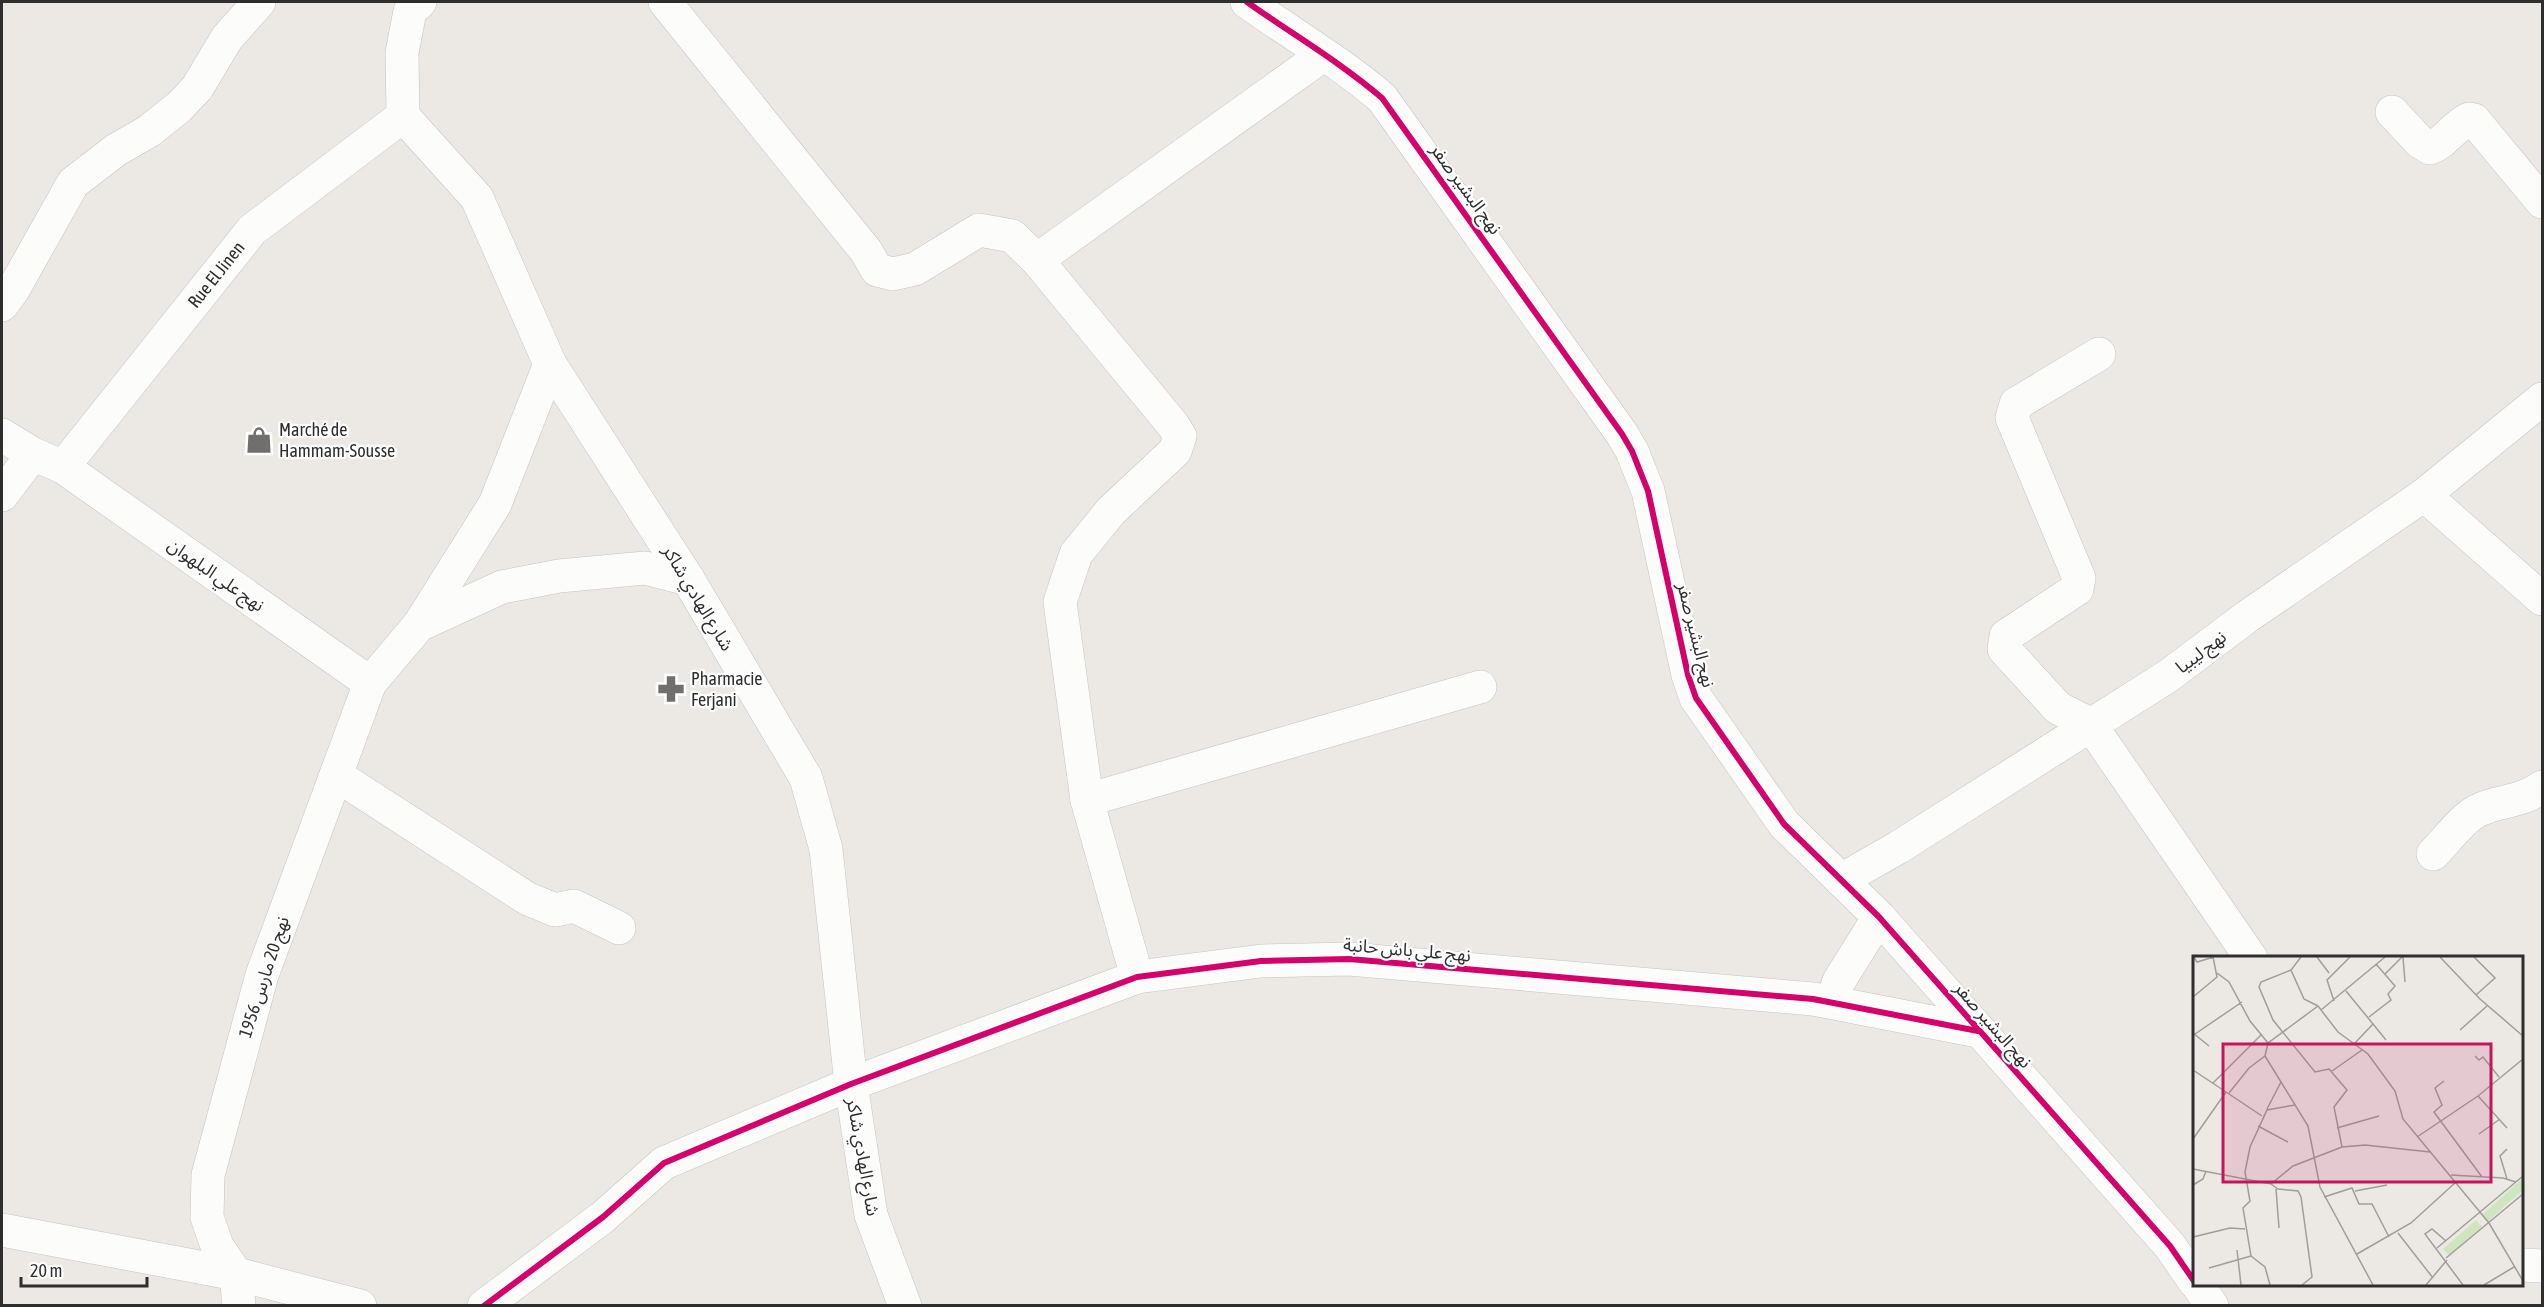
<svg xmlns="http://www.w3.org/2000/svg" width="2544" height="1307" font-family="'Asap Condensed','Noto Sans Arabic',sans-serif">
<rect width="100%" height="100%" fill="#ece8e4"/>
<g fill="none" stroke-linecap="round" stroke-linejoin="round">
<defs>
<g id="minor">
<path d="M 665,2 L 866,251 L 877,270 L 893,274 L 915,269 L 979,230 L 1012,236 L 1037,260 L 1173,425 L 1180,436 L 1175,451 L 1111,511 L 1076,554 L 1060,602 L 1087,800 L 1137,977"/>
<path d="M 1247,2 C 1292,34 1340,62 1382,98 L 1622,434 L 1632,451 L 1648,491 L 1688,675 L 1696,698 L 1784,824 L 1879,917 L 2170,1246 L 2194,1281"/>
<path d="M 2392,112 L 2420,142 L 2430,148 C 2445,143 2454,126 2469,119 L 2474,120 L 2542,202"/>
<path d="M 403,116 L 477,198 L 550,364 L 688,579 L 806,778 L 826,849 L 851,1084 L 871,1215 L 905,1306"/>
<path d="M 403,116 L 402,53 L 410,11 L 420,2"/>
<path d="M 1037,260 L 1323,55"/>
<path d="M 2,305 L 13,290 L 73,183 L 116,150 L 149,131 L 179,107 L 197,88 L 227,38 L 259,2"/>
<path d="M 2099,354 L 2016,404 L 2012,418 L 2079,578 L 2077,589 L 2006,636 L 2004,649 L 2058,708 L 2090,724 L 2251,958"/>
<path d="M 2,435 L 33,454 L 63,467 L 370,683"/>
<path id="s1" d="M 63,467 L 252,230 L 403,116"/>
<path d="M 2,495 L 33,454"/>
<path d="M 2424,495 L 2542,599"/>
<path d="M 419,625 L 495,504 L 550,364"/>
<path d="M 336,775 L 528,899 L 555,910 L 574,906 L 619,928"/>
<path d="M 1087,800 L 1480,687"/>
<path d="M 2433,854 C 2445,842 2463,818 2477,811 C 2501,799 2518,804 2542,787"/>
<path d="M 1841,880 L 1899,847 L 2168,676 L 2248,616 L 2424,495 L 2542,399"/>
<path d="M 1831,1002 L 1839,981 L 1879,917"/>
<path d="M 2,1230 L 236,1274 L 360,1306"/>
<path d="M 2522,1265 L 2542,1266"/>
<path d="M 2197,1284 L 2212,1306"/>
<path d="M 239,1306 L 236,1274 L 217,1246 L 207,1217 L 208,1175 L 262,975 L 370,683 L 419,625 L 502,587 L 559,576 L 645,568 L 688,579"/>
<path d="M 484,1306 L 603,1217 L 664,1163 L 851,1084 L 1137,977 L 1261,961 L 1349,959 L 1813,999 L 1978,1031"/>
</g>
</defs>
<!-- minor casing -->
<use href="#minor" stroke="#c5c4c5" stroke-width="34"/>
<!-- minor -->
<use href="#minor" stroke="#fcfcfb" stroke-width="33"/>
<defs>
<path id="cycleway" d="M 1247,2 C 1292,34 1340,62 1382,98 L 1622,434 L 1632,451 L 1648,491 L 1688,675 L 1696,698 L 1784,824 L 1879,917 L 2170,1246 L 2194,1281
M 484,1306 L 603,1217 L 664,1163 L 851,1084 L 1137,977 L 1261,961 L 1349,959 L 1813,999 L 1978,1031"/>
</defs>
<!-- cycleway casing -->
<use href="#cycleway" stroke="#fff" stroke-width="10"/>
<!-- cycleway -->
<use href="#cycleway" stroke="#d6006c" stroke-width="6"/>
</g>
<!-- icons -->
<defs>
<symbol id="shop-bare" viewBox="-9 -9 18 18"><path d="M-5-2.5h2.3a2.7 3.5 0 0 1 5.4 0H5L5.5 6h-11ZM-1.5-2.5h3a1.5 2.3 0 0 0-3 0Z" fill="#706f6e" stroke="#fff" stroke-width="2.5" paint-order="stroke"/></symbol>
<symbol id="pharmacy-bare" viewBox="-9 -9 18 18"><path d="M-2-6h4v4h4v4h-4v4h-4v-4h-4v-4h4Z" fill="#706f6e" stroke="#fff" stroke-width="2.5" paint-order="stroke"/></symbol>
</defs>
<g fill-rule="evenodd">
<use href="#shop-bare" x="240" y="421" width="38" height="38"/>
<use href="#pharmacy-bare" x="652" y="670" width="38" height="38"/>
</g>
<g text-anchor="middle" stroke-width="4.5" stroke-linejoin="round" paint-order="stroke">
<!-- street labels -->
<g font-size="18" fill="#2e2e2e" stroke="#fff">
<text transform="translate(1466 189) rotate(54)" y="6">نهج البشير صفر</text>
<text dy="6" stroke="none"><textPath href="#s1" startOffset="246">Rue El Jinen</textPath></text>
<text transform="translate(216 575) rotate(35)" y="6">نهج علي البلهوان</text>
<text transform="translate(698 598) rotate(59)" y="6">شارع الهادي شاكر</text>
<text transform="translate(1696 635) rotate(76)" y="6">نهج البشير صفر</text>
<text transform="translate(2201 652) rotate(-37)" y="6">نهج ليبيا</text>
<text transform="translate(1407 950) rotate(5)" y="6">نهج علي باش حانبة</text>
<text transform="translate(264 977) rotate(-72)" y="6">نهج 20 مارس 1956</text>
<text transform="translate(1993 1025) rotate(49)" y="6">نهج البشير صفر</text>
<text transform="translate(863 1157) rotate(80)" y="6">شارع الهادي شاكر</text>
</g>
<!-- poi labels -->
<g font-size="18" fill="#2e2e2e" stroke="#fff" text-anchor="start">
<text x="279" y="436">Marché de<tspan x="279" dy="21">Hammam-Sousse</tspan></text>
<text x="691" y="685">Pharmacie<tspan x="691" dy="21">Ferjani</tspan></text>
</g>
</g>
<!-- overview -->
<g transform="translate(2193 956)">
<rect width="330" height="330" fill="#ece8e4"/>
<path d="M 330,222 L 330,234 L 295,265 L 290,258 ZM 283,264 L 289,271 L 256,299 L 250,293 Z" fill="#cee6be"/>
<path fill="none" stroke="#a09e9b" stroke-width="1.5" d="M 1,1 L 4,6 L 21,1M 108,1 L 98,14 L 111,43 L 125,50M 124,1 L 136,17M 210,1 L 212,26M 247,1 L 287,43 L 330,80M 281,1 L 302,22 L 283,39M 98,14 L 68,26 L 66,31 L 80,64 L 122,116 L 136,113 L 154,134 L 141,151 L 149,191M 24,17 L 36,26 L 57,65 L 75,87M 192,18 L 209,1M 153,35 L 180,68 L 161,88M 0,41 L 24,21 L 20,1M 141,45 L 134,24 L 157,1M 125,50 L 145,76 L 175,98 L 202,135 L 210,163 L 296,267 L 330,325M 128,54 L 192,1M 176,61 L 198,44 L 195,38 L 202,30 L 183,8M 180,68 L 193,84M 267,74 L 294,50M 0,77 L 16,90M 2,78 L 49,46M 72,100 L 115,170 L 127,231 L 180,329M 72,100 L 75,87 L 125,50M 282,100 L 286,104 L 290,101 L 306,121M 0,114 L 69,160M 139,115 L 169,94M 251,125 L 242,132 L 249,149 L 241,156 L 289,221M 20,127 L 69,78M 36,137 L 56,112 L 72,100M 285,140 L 314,172M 74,153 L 88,126M 65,170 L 95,186M 144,172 L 186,160M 286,178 L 307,163M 224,181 L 285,140 L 330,103M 0,183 L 33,136M 314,193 L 307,200 L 314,223M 0,213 L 78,228 L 100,210 L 149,191 L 172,189 L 237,196M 258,219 L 310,222 L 323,226M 78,228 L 85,233 L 105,235 L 108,241 L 119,321 L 109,329M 0,229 L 10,223 L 13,215M 83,233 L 86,272M 162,235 L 194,229M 131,241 L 159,232 L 166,248 L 179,248 L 196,281M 205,277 L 240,322M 0,281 L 37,272 L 52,273M 253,285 L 239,273 L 232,278 L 270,329M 244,292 L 330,220M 44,294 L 48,329M 164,298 L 218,267 L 263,226M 58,300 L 50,252 L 57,245 L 52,216 L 57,191 L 74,154 L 102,149M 58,300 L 72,311 L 77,329M 253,302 L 330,238M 16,312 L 58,300M 233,329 L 254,304M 291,329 L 321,311"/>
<path fill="#c2185b" fill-opacity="0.15" stroke="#c2185b" stroke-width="3" d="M 30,88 L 298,88 L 298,226 L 30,226 Z"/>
<rect width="330" height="330" fill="none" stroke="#2e2e2e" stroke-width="3"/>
</g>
<!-- border -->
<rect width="2544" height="1307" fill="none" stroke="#2e2e2e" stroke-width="6"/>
<!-- scale -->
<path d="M21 1277v9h126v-9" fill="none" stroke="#2e2e2e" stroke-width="3"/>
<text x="30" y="1277" font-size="18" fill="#2e2e2e" stroke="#ffffff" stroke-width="4.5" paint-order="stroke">20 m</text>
</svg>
